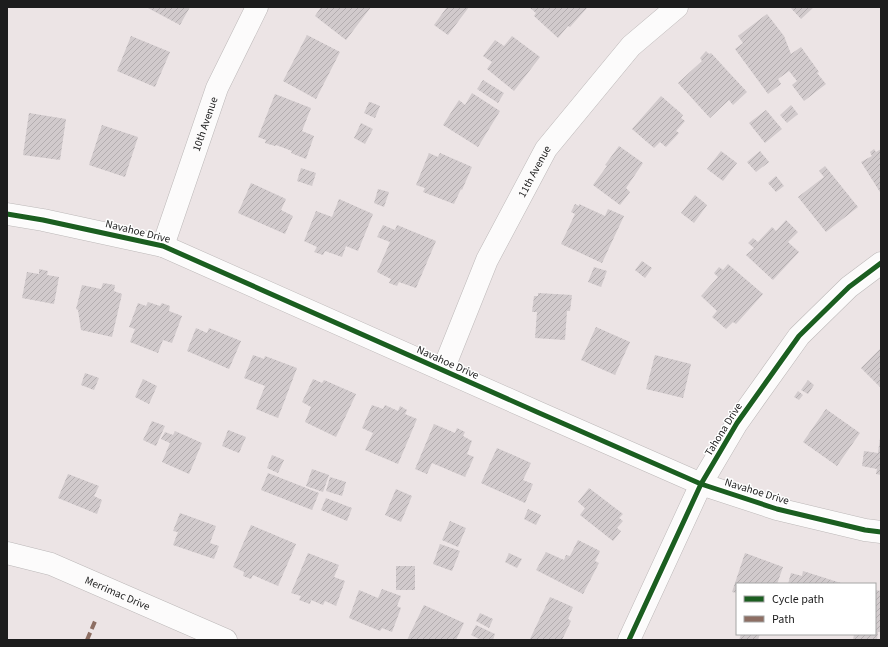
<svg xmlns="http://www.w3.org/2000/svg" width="888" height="647" font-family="'Source Sans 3',sans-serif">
<defs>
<pattern id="building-hatch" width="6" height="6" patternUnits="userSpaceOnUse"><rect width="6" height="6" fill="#d1cacc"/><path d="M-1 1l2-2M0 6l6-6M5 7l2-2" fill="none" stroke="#b3adaf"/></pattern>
</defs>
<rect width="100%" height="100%" fill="#ece4e5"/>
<!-- building -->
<path fill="url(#building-hatch)" d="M 146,7 L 190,7 L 180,25 Z
M 321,7 L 371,7 L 346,40 L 315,16 Z
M 447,7 L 469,7 L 448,35 L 434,25 Z
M 529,7 L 585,7 L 587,8 L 570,27 L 568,26 L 558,38 L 534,16 L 536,13 Z
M 790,7 L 814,7 L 801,19 Z
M 767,14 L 784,36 L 791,54 L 801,47 L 819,72 L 817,73 L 826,84 L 804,101 L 792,85 L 797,81 L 789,71 L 778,79 L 781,84 L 768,94 L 735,49 L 743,43 L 738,36 Z
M 307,35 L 340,52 L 316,99 L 283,81 Z
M 131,36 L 170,52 L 155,87 L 117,71 Z
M 512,36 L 540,57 L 514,91 L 487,69 L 492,62 L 483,56 L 495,40 L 504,46 Z
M 706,51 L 709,54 L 711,53 L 747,92 L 733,105 L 729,100 L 710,118 L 678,83 L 702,61 L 700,58 Z
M 483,80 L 504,93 L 498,103 L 477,89 Z
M 472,93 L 500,111 L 478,147 L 443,125 L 459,100 L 465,105 Z
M 275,94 L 311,108 L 302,131 L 314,136 L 306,159 L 291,153 L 292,151 L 276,145 L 275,146 L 265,143 L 266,140 L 258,137 Z
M 661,96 L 683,115 L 681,118 L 685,121 L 676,131 L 679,133 L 666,147 L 660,142 L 654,148 L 632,129 Z
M 369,102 L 370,102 L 380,106 L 375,118 L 364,113 Z
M 791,105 L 798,114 L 787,123 L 780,115 Z
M 766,110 L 782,129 L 765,143 L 749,123 Z
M 29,113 L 66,119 L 60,160 L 23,155 Z
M 361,123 L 373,129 L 365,144 L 354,138 Z
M 102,125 L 138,137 L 125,177 L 89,165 Z
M 619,146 L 643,163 L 626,188 L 630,192 L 620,205 L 593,185 L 607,166 L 605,165 Z
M 874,149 L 876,152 L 881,149 L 881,191 L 880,192 L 861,162 L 872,156 L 870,152 Z
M 721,151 L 737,163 L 723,181 L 707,169 Z
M 760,151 L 769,162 L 756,172 L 747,162 Z
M 429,153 L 438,157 L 440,153 L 472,167 L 462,190 L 461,189 L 454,204 L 423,192 L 425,188 L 416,185 Z
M 825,166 L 858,207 L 826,232 L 798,197 L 824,177 L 819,171 Z
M 301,168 L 316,173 L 312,186 L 297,181 Z
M 776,176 L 784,186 L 776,192 L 768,183 Z
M 251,183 L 286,199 L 281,210 L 293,216 L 285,234 L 238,213 Z
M 378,189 L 389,192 L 384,207 L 374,203 Z
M 695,195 L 707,205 L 694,223 L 681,213 Z
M 339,199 L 373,214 L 358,251 L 346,246 L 342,257 L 325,251 L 323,255 L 314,252 L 317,247 L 304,241 L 316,211 L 332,217 Z
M 575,204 L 579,206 L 579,204 L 605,216 L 608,209 L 624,216 L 602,263 L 561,244 L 575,214 L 571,212 Z
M 786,220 L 798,232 L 788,242 L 799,252 L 773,280 L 746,255 L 754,248 L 748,243 L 753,238 L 758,242 L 772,227 L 776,231 Z
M 383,225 L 395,230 L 397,225 L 436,241 L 416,288 L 399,282 L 397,286 L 389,283 L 391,279 L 377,272 L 390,242 L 377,237 Z
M 642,261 L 652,268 L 645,278 L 635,270 Z
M 728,264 L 763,294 L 736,324 L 733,322 L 726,329 L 712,317 L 717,311 L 701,296 L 718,277 L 714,273 L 719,267 L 723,270 Z
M 594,267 L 607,271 L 601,287 L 588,282 Z
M 39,269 L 48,271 L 47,275 L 59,277 L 54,304 L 22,298 L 27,272 L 39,274 Z
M 103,283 L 115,285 L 114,291 L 122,294 L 112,337 L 81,330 L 78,310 L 76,309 L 82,285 L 101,289 Z
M 538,293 L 572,295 L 570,311 L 567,311 L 565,340 L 535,338 L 537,312 L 532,312 L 534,296 L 538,296 Z
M 148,302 L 160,306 L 162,303 L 170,306 L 169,311 L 182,316 L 172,343 L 163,340 L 158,353 L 130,342 L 135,329 L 129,327 L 138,303 L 146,306 Z
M 596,327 L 630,342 L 615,375 L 581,360 Z
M 196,328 L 207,333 L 209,328 L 241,341 L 229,369 L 187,351 Z
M 881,348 L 881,388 L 861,368 Z
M 253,355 L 264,359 L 265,356 L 297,368 L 278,418 L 256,409 L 265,386 L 244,378 Z
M 655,355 L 691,364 L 683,398 L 646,389 Z
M 85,373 L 99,378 L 94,390 L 81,385 Z
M 143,379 L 157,386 L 149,404 L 135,397 Z
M 313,379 L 322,383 L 324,380 L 356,394 L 336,437 L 305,422 L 311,407 L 302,402 Z
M 808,380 L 814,385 L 808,394 L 801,390 Z
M 798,391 L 803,395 L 799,400 L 794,397 Z
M 372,405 L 383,409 L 385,405 L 398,411 L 400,406 L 407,410 L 405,414 L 417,419 L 398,464 L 365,450 L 373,433 L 362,428 Z
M 826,409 L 860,433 L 837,466 L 803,442 Z
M 152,421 L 165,426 L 156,446 L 143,440 Z
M 434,424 L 455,433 L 457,428 L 465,432 L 463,436 L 472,441 L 467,454 L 474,457 L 465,477 L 432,463 L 427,474 L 415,469 Z
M 228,430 L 246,437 L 239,453 L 222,446 Z
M 175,431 L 202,443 L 189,474 L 162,462 L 170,443 L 161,439 L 165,432 L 173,435 Z
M 880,438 L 881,438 L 881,475 L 876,474 L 877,469 L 862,466 L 864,451 L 878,453 Z
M 497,448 L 531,463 L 523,480 L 533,484 L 525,503 L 481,483 Z
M 272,455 L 284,460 L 278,473 L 267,468 Z
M 312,469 L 329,475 L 323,492 L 306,486 Z
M 268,473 L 319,493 L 312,510 L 261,490 Z
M 68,474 L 99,486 L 94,496 L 102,500 L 97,514 L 58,498 Z
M 330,477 L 346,482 L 342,496 L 326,491 Z
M 589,488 L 623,514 L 619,518 L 623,521 L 617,528 L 621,531 L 613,541 L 580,515 L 585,508 L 578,502 Z
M 396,489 L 412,496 L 401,522 L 385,515 Z
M 326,498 L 352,508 L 347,521 L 321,510 Z
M 528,509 L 541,515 L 536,525 L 524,519 Z
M 180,513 L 216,526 L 210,543 L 219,546 L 214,559 L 173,545 L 178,532 L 173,531 Z
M 450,521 L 466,528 L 458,547 L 442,540 Z
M 251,525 L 296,544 L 278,586 L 253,575 L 251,579 L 243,576 L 244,572 L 233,567 Z
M 578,540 L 600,551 L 595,561 L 599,563 L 583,594 L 536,570 L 546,552 L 564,560 L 566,555 L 570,556 Z
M 440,544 L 460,551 L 452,571 L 433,564 Z
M 308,553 L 339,565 L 334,577 L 345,581 L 336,606 L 325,601 L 323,605 L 311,600 L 310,604 L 299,600 L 301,596 L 291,593 Z
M 509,553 L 522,559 L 517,568 L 505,562 Z
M 745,553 L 783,567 L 777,584 L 737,584 L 737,593 L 732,592 Z
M 396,566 L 415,566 L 415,590 L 396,590 Z
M 803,571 L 844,584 L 788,584 L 791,573 L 802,576 Z
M 382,589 L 401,596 L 397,606 L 401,608 L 392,632 L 382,628 L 380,631 L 349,618 L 359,590 L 378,598 Z
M 875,590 L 881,591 L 881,632 L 878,632 L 877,640 L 853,640 L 854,634 L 875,634 Z
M 550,597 L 573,607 L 568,619 L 571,621 L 562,640 L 533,640 L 530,639 Z
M 424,605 L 464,623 L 456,640 L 407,640 Z
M 480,613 L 493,619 L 489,628 L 476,621 Z
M 476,625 L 495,634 L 493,640 L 481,640 L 471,635 Z
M 741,634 L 760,634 L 758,640 L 739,640 Z"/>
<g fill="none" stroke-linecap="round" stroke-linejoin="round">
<defs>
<g id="minor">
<path d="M 7,214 L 43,220 L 163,246 L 537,412 L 701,484 L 777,509 L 865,530 L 881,532"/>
<path id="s1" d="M 163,246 L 217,88 L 257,7"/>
<path id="s2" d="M 443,370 L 487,260 L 546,149 L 631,46 L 677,7"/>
<path id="s3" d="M 7,553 L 51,564 L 226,640"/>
<path d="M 629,640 L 701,484 L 737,423 L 799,336 L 849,287 L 881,263"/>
</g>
</defs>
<!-- minor casing -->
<use href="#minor" stroke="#bcb8b8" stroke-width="23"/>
<!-- minor -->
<use href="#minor" stroke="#fcfbfb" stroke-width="22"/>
<!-- quiet -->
<path stroke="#8d6e63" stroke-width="4" stroke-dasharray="8 4" stroke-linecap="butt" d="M 87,640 L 96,619"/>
<defs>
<path id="cycleway" d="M 7,214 L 43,220 L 163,246 L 537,412 L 701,484 L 777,509 L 865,530 L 881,532
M 629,640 L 701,484 L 737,423 L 799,336 L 849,287 L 881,263"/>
</defs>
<!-- cycleway casing -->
<use href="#cycleway" stroke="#fff" stroke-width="8"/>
<!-- cycleway -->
<use href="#cycleway" stroke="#1b5e20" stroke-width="5"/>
</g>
<g text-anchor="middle" stroke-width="3" stroke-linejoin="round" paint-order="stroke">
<!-- street labels -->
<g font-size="11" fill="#1d1d1d" stroke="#fff">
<text dy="4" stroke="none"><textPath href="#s1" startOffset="129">10th Avenue</textPath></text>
<text dy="4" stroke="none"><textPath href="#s2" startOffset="219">11th Avenue</textPath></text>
<text transform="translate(138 231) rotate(14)" y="4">Navahoe Drive</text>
<text transform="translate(448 362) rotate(24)" y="4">Navahoe Drive</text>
<text transform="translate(723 429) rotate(-58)" y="4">Tahona Drive</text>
<text transform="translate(757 491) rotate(17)" y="4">Navahoe Drive</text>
<text dy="4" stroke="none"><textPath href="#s3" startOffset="118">Merrimac Drive</textPath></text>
</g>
</g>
<!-- border -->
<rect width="888" height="647" fill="none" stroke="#1d1d1d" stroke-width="16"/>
<!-- legend -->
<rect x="736" y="583" width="140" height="52" fill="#ffffff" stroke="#a5a5a5"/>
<rect x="744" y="596" width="20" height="6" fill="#1b5e20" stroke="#a5a5a5"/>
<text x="772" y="603" font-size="12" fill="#1d1d1d">Cycle path</text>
<rect x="744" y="616" width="20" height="6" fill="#8d6e63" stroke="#a5a5a5"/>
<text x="772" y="623" font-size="12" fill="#1d1d1d">Path</text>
</svg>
